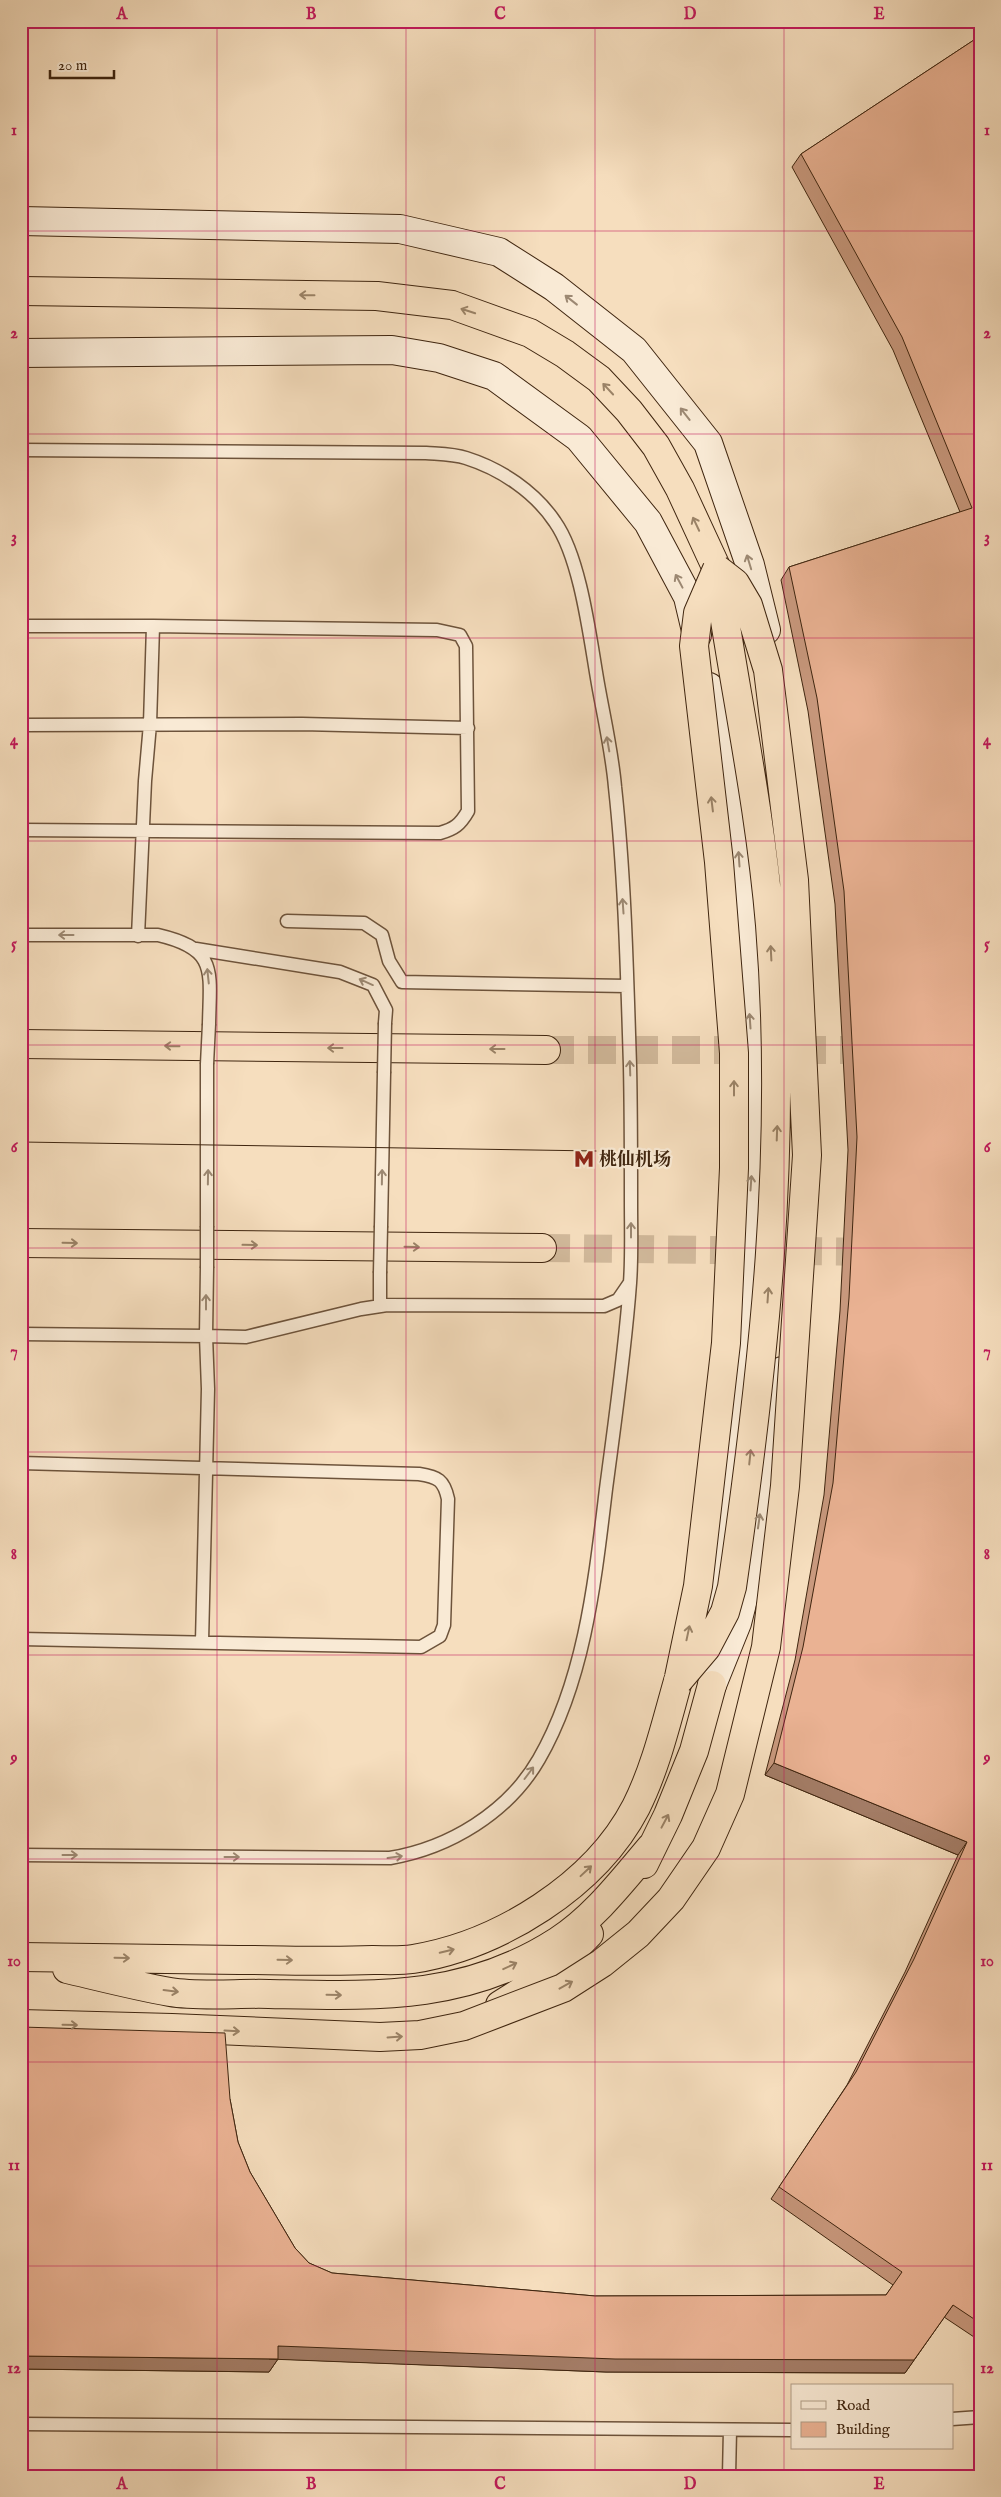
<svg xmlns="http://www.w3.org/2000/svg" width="1001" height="2497" font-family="'IM FELL English','Noto Serif SC',serif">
<rect width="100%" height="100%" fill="#f6debe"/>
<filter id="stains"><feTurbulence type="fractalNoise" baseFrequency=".004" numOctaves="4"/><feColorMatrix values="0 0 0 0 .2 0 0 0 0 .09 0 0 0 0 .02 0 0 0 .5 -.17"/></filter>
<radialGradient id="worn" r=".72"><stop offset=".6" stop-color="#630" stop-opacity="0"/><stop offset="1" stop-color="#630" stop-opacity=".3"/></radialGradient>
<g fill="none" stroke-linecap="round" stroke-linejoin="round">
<!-- highway-tunnel -->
<path stroke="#d1b99b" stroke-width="28" stroke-dasharray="28 14" stroke-linecap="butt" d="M 546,1050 L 881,1050
M 542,1248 L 881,1252"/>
<defs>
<path id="lane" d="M 21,450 L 426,453 C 439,454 454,454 466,458 C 501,469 535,492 555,522 C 581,559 590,639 598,684 C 604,718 612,752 615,787 C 625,879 627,973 630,1066 C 631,1112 631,1157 631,1202 C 631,1229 632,1256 630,1283 C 625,1352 615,1420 606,1489 C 595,1580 585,1679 539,1759 C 508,1813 449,1848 390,1858 L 21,1855
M 21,626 L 153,626 L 150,724 L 145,781 L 138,936
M 21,725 L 302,724 L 468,728
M 21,830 L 440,833 C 454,829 460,825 468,811 L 466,646 L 460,635 L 437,630 L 153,626
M 287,921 L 364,923 L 382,935 L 389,961 L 402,982 L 627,986
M 21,935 L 158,935 C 218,949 210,971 209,1024
M 196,949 L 340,972 L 373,985 L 386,1010 L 385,1023
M 207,1226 L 207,1064
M 381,1226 L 384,1073
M 207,1268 L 206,1336 L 246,1337 L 361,1309 L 387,1305 L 604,1306 L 618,1300 L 629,1284
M 380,1306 L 380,1273
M 21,1334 L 206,1336 L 208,1389 L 202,1642
M 21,1463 L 419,1474 C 438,1477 444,1480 448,1499 L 444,1625 L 440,1636 L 421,1647 L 21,1639
M 952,2419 L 980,2417
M 21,2424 L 792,2430
M 729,2476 L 730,2430"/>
<path id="secondary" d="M 21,221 L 400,229 L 499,252 L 554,287 L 634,350 L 708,443 L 750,565 L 766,630
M 21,353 L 392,350 L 439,358 L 494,376 L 579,438 L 648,522 L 688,597 L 697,635
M 709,687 L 736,807 L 757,1114 L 718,1604
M 712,1685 L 737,1623 L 756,1548 L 782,1371"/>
<path id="highway" d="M 21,291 L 377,296 L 452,305 L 530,333 L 565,354 L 599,379 L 629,411 L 656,446 L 680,489 L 717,569
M 21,1044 L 546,1050
M 21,1243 L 542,1248
M 644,1864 L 668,1815 L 694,1751 L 712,1685
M 21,1957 C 94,1958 167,1959 239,1960 C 284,1960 328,1962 373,1960 C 386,1960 400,1961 413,1959 C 499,1945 595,1886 636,1807 C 656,1767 666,1723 678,1681
M 67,1969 C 101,1977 136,1986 170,1992 C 199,1997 239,1993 269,1994 C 374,1996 465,2001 558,1941 C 595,1917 622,1881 651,1847
M 500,2005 L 551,1973 L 589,1934"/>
</defs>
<!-- lane casing -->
<use href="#lane" stroke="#6d533b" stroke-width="15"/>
<!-- secondary casing -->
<use href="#secondary" stroke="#3f250f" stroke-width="30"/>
<!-- highway casing -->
<use href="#highway" stroke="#3f250f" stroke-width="30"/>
<!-- lane -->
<use href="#lane" stroke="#f9ead5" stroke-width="12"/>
<!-- secondary -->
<use href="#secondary" stroke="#f9ead5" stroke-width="28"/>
<!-- highway -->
<use href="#highway" stroke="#f6debe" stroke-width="28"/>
<!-- tram -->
<path stroke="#3f250f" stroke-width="1" d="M 21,1142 L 596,1151"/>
<defs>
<path id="lane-bridge" d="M 207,1064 L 209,1024
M 384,1073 L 385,1023
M 207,1268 L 207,1226
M 380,1273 L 381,1226"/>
<path id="highway-bridge" d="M 679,1677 L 698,1586 L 726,1343 L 734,1168 L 734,1053 L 719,862 L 694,646 L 698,613 L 717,569
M 678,1681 L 706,1648 L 725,1612 L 732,1587 C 764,1366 788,1149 770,925 C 760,806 734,687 717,569
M 21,2024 L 172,2028 L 380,2037 L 420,2035 L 464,2026 L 563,1988 L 602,1963 L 638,1934 L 671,1899 L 706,1848 L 730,1794 L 766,1647 L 785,1486 L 807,1155 L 794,880 L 768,670 L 748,605 L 735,583 L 717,569"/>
</defs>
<!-- lane-bridge casing -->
<use href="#lane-bridge" stroke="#6d533b" stroke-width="15" stroke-linecap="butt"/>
<!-- highway-bridge casing -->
<use href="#highway-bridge" stroke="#3f250f" stroke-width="30" stroke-linecap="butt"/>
<!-- lane-bridge -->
<use href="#lane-bridge" stroke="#f9ead5" stroke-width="12"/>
<!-- highway-bridge -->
<use href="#highway-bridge" stroke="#f6debe" stroke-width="28"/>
</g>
<!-- wall -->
<path fill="#c9997e" stroke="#3f250f" d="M 980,36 L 980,2341 L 944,2317 L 905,2373 L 606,2372 L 278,2359 L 269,2372 L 21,2369 L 21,2027 L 230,2099 L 238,2142 L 250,2172 L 295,2248 L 309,2263 L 332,2273 L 595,2296 L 886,2295 L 893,2285 L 771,2199 L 847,2085 L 905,1972 L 958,1855 L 765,1775 L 795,1660 L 824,1495 L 840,1311 L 848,1150 L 835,904 L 808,711 L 781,580 L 789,567 L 960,512 L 893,350 L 792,167 L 801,154 Z"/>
<!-- shaded-wall -->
<path fill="#a47d67" stroke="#3f250f" d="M 774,1763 L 967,1842 L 958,1855 L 765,1775 Z
M 953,2305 L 905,2373 L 606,2372 L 269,2359 L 278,2346 Z
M 21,2356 L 278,2359 L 269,2372 L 21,2369 Z"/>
<!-- building -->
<path fill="#eab293" stroke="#3f250f" d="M 980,36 L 980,2323 L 953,2305 L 914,2360 L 615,2359 L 278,2346 L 278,2359 L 21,2356 L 21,2027 L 225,2033 L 230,2099 L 238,2142 L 250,2172 L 295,2248 L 309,2263 L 332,2273 L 595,2296 L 886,2295 L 902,2272 L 779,2187 L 856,2072 L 914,1959 L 967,1842 L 774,1763 L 803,1647 L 833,1483 L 849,1298 L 857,1137 L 844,891 L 817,698 L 789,567 L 972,508 L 902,337 L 801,154 Z"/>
<!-- one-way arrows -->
<defs><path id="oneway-shaft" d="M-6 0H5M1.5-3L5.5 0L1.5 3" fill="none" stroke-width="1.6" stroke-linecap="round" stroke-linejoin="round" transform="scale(1.25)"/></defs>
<g stroke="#9a8266">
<use href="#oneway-shaft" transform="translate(307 295) rotate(-179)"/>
<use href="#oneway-shaft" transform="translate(468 311) rotate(-162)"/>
<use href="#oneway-shaft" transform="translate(608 389) rotate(-133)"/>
<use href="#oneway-shaft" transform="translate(696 524) rotate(-115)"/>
<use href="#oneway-shaft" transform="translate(712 804) rotate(-97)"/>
<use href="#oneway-shaft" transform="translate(771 953) rotate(-93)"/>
<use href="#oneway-shaft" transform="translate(172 1046) rotate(-179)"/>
<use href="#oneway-shaft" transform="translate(335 1048) rotate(-180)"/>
<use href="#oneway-shaft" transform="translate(497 1049) rotate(-180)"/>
<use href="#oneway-shaft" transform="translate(734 1088) rotate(-90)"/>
<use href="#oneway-shaft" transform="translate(777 1133) rotate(-88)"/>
<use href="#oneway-shaft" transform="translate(70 1243) rotate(1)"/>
<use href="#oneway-shaft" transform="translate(250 1245) rotate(1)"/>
<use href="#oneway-shaft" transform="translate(412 1247) rotate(1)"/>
<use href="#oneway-shaft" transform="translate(768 1295) rotate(-86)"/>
<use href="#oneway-shaft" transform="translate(750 1457) rotate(-84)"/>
<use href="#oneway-shaft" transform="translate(688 1633) rotate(-78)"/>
<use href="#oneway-shaft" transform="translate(665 1821) rotate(-62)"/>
<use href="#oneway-shaft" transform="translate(586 1871) rotate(-43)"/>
<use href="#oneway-shaft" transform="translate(447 1951) rotate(-13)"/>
<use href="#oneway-shaft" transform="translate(122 1958) rotate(1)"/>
<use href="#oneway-shaft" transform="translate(285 1960) rotate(1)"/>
<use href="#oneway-shaft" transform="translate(510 1966) rotate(-25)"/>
<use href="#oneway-shaft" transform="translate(566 1985) rotate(-29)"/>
<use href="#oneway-shaft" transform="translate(171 1991) rotate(7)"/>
<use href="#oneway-shaft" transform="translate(334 1995) rotate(1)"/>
<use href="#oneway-shaft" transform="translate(70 2025) rotate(1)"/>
<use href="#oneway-shaft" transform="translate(232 2031) rotate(3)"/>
<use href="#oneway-shaft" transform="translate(395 2037) rotate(-4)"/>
</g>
<g stroke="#9c8872">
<use href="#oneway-shaft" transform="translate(571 300) rotate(-142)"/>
<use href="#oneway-shaft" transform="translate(685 414) rotate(-128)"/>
<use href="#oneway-shaft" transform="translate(749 562) rotate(-107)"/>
<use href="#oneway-shaft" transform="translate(679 581) rotate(-118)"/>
<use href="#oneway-shaft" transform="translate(608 744) rotate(-100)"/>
<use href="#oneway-shaft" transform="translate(739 859) rotate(-94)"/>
<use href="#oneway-shaft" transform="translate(623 906) rotate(-94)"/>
<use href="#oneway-shaft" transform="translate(66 935) rotate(-180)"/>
<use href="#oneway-shaft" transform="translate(208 976) rotate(-96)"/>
<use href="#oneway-shaft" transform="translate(366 982) rotate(-156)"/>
<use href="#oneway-shaft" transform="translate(750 1021) rotate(-94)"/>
<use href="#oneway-shaft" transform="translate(630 1068) rotate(-92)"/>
<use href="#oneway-shaft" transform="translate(208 1177) rotate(-89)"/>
<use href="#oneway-shaft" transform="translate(382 1177) rotate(-89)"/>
<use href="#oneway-shaft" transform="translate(751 1183) rotate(-86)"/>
<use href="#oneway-shaft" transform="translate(631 1230) rotate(-90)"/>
<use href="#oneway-shaft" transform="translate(206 1302) rotate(-90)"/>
<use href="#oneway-shaft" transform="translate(759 1521) rotate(-82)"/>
<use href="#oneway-shaft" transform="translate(529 1773) rotate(-53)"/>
<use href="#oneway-shaft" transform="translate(70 1855)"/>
<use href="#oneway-shaft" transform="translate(232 1857)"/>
<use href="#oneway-shaft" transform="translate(395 1857) rotate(-8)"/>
</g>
<!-- grid -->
<path fill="none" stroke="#c2185b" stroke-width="1" stroke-opacity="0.55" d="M 217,21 L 217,2476M 406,21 L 406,2476M 595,21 L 595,2476M 784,21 L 784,2476M 21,231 L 980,231M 21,434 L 980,434M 21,638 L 980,638M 21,841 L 980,841M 21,1045 L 980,1045M 21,1248 L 980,1248M 21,1452 L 980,1452M 21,1655 L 980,1655M 21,1859 L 980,1859M 21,2062 L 980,2062M 21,2266 L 980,2266"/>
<!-- icons -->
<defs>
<symbol id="metro-bare" viewBox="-9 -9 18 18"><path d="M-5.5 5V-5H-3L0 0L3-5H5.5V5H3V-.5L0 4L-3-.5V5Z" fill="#8f2418" stroke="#f9ead5" stroke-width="2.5" paint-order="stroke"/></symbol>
</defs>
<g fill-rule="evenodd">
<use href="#metro-bare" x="570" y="1145" width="28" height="28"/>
</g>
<g text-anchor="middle" stroke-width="4.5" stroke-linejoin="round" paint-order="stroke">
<!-- poi labels -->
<g font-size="18" font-weight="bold" fill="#3f250f" stroke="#f9ead5" text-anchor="start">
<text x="599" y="1165">桃仙机场</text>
</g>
</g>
<!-- margin -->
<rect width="1001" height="2497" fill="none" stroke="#f6debe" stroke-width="55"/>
<!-- legend -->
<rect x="791" y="2384" width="162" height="65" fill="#f9ead5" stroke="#af9b86"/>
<rect x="801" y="2401" width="25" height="8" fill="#f9ead5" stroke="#af9b86"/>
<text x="836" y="2410" font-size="15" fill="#3f250f">Road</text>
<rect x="801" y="2422" width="25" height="15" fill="#eab293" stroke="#af9b86"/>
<text x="836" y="2434" font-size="15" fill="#3f250f">Building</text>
<!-- scale -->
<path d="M50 70v8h64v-8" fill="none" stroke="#3f250f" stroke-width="2.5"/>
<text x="58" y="70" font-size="15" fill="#3f250f" stroke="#f9ead5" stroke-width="4" paint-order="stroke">20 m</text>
<rect x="28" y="28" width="946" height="2442" fill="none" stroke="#c2185b" stroke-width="2"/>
<g font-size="16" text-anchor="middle" font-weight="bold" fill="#c2185b">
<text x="122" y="19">A</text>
<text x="311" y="19">B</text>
<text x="500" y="19">C</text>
<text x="690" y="19">D</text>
<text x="879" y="19">E</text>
<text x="14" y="135">1</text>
<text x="987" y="135">1</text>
<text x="14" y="338">2</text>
<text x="987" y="338">2</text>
<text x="14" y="542">3</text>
<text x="987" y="542">3</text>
<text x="14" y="745">4</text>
<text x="987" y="745">4</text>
<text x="14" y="949">5</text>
<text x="987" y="949">5</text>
<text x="14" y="1152">6</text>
<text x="987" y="1152">6</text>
<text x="14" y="1356">7</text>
<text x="987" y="1356">7</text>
<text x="14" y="1559">8</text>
<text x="987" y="1559">8</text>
<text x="14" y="1763">9</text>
<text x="987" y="1763">9</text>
<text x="14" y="1966">10</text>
<text x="987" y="1966">10</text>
<text x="14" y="2170">11</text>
<text x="987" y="2170">11</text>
<text x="14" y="2373">12</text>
<text x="987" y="2373">12</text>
<text x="122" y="2489">A</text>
<text x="311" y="2489">B</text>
<text x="500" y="2489">C</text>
<text x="690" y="2489">D</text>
<text x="879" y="2489">E</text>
</g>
<rect width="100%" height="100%" filter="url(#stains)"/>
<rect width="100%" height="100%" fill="url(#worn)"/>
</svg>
